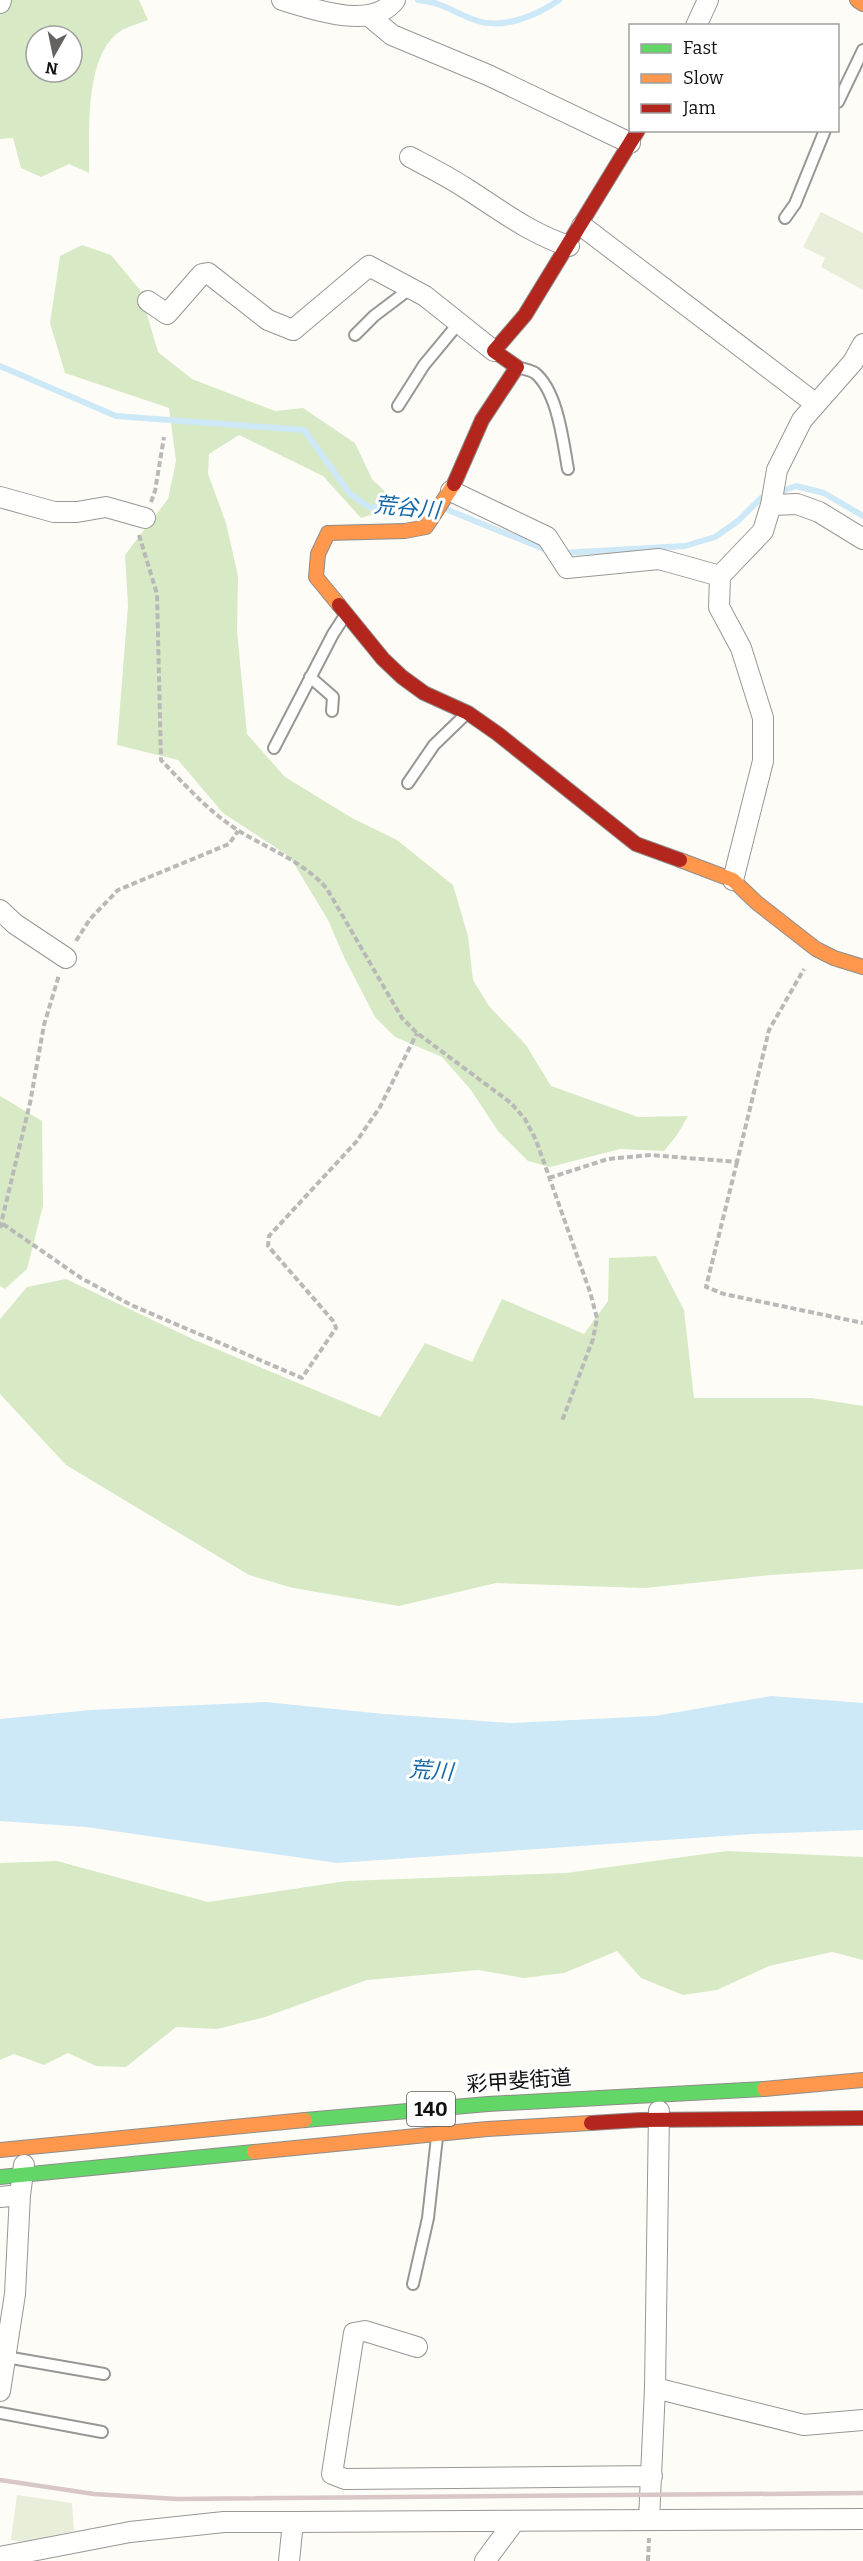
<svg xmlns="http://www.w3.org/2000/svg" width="863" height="2561" font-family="Bitter,'Noto Sans JP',serif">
<rect width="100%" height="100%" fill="#fdfcf7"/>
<!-- forest -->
<path fill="#d8eac5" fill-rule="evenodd" d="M 0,0 L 139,0 L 148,20 C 140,23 130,26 122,30 C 83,54 90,133 89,173 L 69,164 L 41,177 L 21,168 L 13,138 L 0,139 ZM 36,36 L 72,36 L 72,72 L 36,72 Z
M 82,245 L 111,255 L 140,290 L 158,352 L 192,379 L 275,411 L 303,408 L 355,443 L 372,479 L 400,506 L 361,518 L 323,476 L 239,435 L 209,454 L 208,474 L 226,523 L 238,576 L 237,631 L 247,734 L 285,777 L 352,818 L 397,840 L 453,885 L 468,936 L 473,980 L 489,1006 L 526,1045 L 551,1086 L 638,1117 L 688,1116 L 677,1135 L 664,1151 L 620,1149 L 550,1167 L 528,1161 L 498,1131 L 471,1090 L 442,1057 L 395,1037 L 375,1017 L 344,957 L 328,920 L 290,857 L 223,813 L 178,760 L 117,745 L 128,606 L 125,555 L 168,499 L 176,461 L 169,408 L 65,373 L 50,323 L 60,256 Z
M 0,1096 L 42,1121 L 43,1205 L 27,1269 L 5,1289 L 0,1286 Z
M 656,1256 L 684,1310 L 694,1398 L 812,1398 L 863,1406 L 863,1569 L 771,1575 L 645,1588 L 496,1583 L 399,1606 L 293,1588 L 249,1575 L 66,1465 L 0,1394 L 0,1319 L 27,1287 L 66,1279 L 197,1341 L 380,1417 L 425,1343 L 472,1362 L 502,1299 L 584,1334 L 608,1301 L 609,1258 Z
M 727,1851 L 863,1857 L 863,1960 L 832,1952 L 769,1966 L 717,1990 L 683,1995 L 641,1978 L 617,1951 L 564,1973 L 524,1978 L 478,1970 L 367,1980 L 265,2017 L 217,2029 L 176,2027 L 126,2067 L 96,2066 L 68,2053 L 44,2065 L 14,2054 L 0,2060 L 0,1863 L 57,1861 L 208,1902 L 346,1881 L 566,1873 Z"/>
<!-- cemetery -->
<path fill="#e9eedb" d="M 821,212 L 863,233 L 863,290 L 821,267 L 825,258 L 803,247 Z
M 17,2495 L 72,2503 L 74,2531 L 24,2542 L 11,2540 Z"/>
<!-- water -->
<path fill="#cde8f7" d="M 771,1696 L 863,1703 L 863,1830 L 752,1834 L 337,1863 L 86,1827 L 0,1821 L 0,1719 L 90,1710 L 265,1702 L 384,1714 L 511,1723 L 655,1716 Z"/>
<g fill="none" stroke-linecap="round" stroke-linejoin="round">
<!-- stream -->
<path stroke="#cde8f7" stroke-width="6" d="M 418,0 C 445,3 452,12 475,20 C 502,30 536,16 559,0
M 0,366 L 116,416 L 304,430 L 350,494 L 369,507 L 429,509
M 448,510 L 549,551
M 562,553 L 685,546 L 715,537 L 738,521 L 761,498 L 796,486 L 824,493 L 863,516"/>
<defs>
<path id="lane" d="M 838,102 L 863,50
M 785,218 L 795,204 L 825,130
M 355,335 L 374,316 L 411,288
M 517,367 C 523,369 531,370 535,373 C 558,392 563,442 568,469
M 398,406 L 424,365 L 458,324
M 310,677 L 333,697 L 332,711
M 274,748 L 333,634 L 346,614
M 408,783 L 434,745 L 465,715
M 413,2284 L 428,2218 L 437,2137
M 6,2357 L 104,2374
M 0,2413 L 102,2432"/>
<path id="street" d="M 282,0 C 313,9 372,31 395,0
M 0,3 L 1,0
M 368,15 L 392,35 L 488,75 L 630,143
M 696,26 L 708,0
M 410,157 C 429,167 449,177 467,189 C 500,210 531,234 569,246
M 582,226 L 816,404
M 148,301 L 167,314 L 202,274 L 208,273 L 268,320 L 293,330 L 369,266 L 425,296 L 494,351
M 451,491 L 547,537 L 567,568 L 659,559 L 720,576
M 0,497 L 54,512 L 77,512 L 106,507 L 145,518
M 771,505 L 797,504 L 819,512 L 863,539
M 733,880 L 763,761 L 763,718 L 741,648 L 719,607 L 720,576 L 763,531 L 771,505 L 777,470 L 802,420 L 853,362 L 863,344
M 0,910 L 15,924 L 66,958
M 0,2197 L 20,2195
M 417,2347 L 365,2331 L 354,2333 L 332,2474 L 345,2479 L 652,2476
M 655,2388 L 804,2425 L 863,2420
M 0,2391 L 15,2294 L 20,2195 L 24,2165
M 649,2520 L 655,2388 L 659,2111
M 0,2557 L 130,2532 L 224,2522 L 293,2522
M 289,2561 L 293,2522 L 863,2519
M 485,2561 L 514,2522"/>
<path id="fast" d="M 305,2120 L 488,2104 L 764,2089
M 0,2177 L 254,2152"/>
<path id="slow" d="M 857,0 L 863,4
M 339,605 L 316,577 L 318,554 L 328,533 L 405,531 L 426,527 L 454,484
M 680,860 L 733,880 L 757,903 L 816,949 L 834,958 L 863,967
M 764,2089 L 863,2080
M 0,2150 L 305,2120
M 254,2152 L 487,2129 L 591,2123"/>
<path id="jam" d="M 454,484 L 482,420 L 517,367 L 494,351 L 525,315 L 638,130
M 339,605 L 383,659 L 402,677 L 424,693 L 468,713 L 498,734 L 636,844 L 680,860
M 591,2123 L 640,2120 L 863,2118"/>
</defs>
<!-- lane casing -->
<use href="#lane" stroke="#979795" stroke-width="14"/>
<!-- street casing -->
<use href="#street" stroke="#979795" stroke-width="22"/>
<!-- fast casing -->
<use href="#fast" stroke="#8e8d8b" stroke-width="16"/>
<!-- slow casing -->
<use href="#slow" stroke="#8e8d8b" stroke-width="16"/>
<!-- jam casing -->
<use href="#jam" stroke="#8e8d8b" stroke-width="16"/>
<!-- path -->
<path stroke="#b9b9b8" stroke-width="4" stroke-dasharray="6 3" stroke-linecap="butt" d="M 151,502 L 155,491 L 164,437
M 139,535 L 157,594 L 161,760 C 185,785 209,812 239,831 C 270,850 303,861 327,889 L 402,1018 L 417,1033 L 511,1103 L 525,1119 L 536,1140 L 590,1292 L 597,1318 L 593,1339 L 562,1421
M 76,941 L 90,919 L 118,890 L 229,844 L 238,831
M 737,1162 L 706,1287 L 724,1294 L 863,1323
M 549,1178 L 608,1159 L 651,1155 L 737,1162 L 769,1030 L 804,969
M 3,1224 L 81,1278 L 131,1305 L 302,1378 L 336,1328 L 334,1322 L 268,1246 L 269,1236 L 356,1142 L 380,1107 L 417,1033
M 0,1228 L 30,1103 L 44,1025 L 59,975
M 648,2561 L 649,2538"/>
<!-- lane -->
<use href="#lane" stroke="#fffffe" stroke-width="10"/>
<!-- street -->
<use href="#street" stroke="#fffffe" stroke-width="20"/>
<!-- fast -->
<use href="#fast" stroke="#63d668" stroke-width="14"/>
<!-- slow -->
<use href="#slow" stroke="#ff974d" stroke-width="14"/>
<!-- jam -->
<use href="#jam" stroke="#b3261e" stroke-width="14"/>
<!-- rail -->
<path stroke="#d9c6c7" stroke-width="4.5" d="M 0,2480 L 94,2494 L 177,2499 L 863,2493"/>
</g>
<g text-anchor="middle" stroke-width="6" stroke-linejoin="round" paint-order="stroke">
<!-- shield labels -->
<rect fill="#fff" stroke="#585858" stroke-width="1.5" x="407" y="2092" width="48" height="34" rx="4.5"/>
<g font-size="20" font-weight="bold" fill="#111">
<text x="431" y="2116">140</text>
</g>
<!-- street labels -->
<g font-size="21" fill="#111" stroke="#fff">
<text transform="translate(519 2081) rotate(-4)" y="7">彩甲斐街道</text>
</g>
<!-- water labels -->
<g font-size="22" font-style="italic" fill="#1768a6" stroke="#fff">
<text transform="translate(407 507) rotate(5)" y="8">荒谷川</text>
<text transform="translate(431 1770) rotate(4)" y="8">荒川</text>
</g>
</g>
<!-- legend -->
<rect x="629" y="24" width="210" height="108" fill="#ffffff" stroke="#a0a0a0" stroke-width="1.5"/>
<rect x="641" y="44" width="30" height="9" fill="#63d668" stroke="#a0a0a0" stroke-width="1.5"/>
<text x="683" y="54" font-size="18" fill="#111111">Fast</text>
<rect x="641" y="74" width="30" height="9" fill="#ff974d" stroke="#a0a0a0" stroke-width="1.5"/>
<text x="683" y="84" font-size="18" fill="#111111">Slow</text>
<rect x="641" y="104" width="30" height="9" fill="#b3261e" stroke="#a0a0a0" stroke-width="1.5"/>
<text x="683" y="114" font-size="18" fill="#111111">Jam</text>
<!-- north arrow -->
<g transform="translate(54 54) rotate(189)"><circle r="28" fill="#ffffff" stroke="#a0a0a0" stroke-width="1.5"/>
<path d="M0-4.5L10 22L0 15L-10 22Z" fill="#646362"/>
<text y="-9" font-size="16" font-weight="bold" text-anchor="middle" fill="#111111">N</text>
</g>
</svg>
